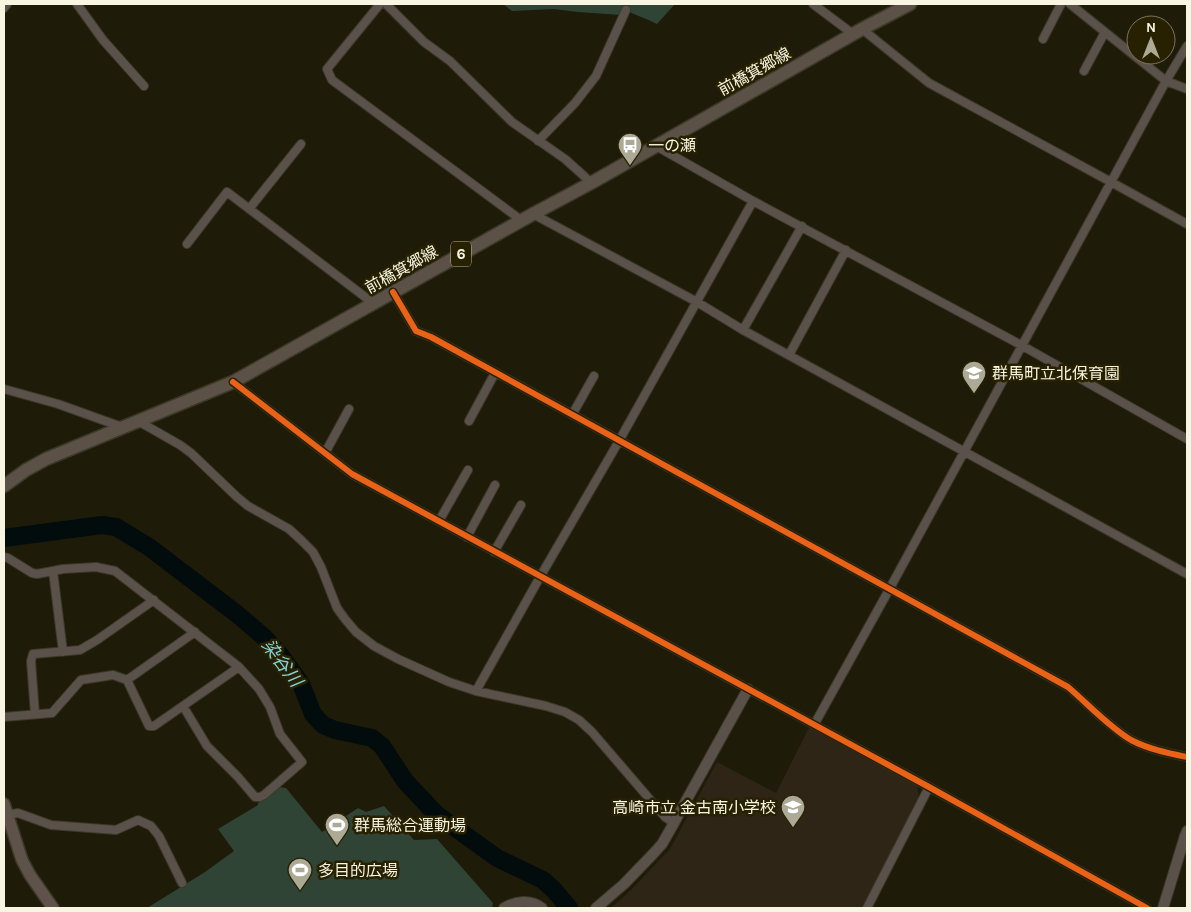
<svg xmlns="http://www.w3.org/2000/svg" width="1191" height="912" font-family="Karla,'Noto Sans JP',sans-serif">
<rect width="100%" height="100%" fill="#1f1b09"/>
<!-- education -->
<path fill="#2f2516" d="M 809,728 L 917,786 L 919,799 L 863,908 L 611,908 L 631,890 L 670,849 L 717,762 L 776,793 Z"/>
<!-- green -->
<path fill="#2f4434" d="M 503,4 L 675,4 L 657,24 C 646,18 634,15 623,9 L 621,15 L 578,12 L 554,9 L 512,11 Z
M 279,787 L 286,788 L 322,832 L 358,808 L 366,812 L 384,806 L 414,840 L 437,839 L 493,903 L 492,908 L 147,908 L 205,872 L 234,851 L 218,829 L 258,805 L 258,803 Z"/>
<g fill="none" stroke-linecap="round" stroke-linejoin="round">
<!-- river -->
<path stroke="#030c0c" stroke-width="18" d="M 4,538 L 102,525 L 116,527 L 149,547 L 237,614 L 264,637 L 281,656 L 301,684 L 313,714 L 323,725 L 335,730 L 372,738 L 382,746 L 405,781 L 436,814 L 497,858 L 543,880 L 554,890 L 569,908"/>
<defs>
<path id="minor" d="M 77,4 L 103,40 L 144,86
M 380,4 L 327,69 L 332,80 L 521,220
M 386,4 L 424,42 L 450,61 L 512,122 L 565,159 L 584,176 L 591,183
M 813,4 L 853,34
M 1070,4 L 1166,81 L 1187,89
M 4,8 L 7,4
M 862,29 L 929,83 L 1111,182 L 1187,224
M 1043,39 L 1061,4
M 1084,71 L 1105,32
M 538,141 L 575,103 L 596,76 L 626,10
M 656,146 L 753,201 L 1021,345 L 1187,439
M 249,209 L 301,144
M 533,214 L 697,302 L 743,330 L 1187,574
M 187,244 L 227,192 L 373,303
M 393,292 L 416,331 L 431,337 L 1068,687 C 1088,704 1109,727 1131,740 C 1148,749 1168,753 1187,757
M 743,330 L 802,226
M 789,355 L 846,250
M 233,382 L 352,474 L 929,787 L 1147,908
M 4,389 L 58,404 L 122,427
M 572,415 L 594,376
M 138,421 L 180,445 L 191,453 L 237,497 L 248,506 L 289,529 L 301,540 L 313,552 L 321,567 L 337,608 L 345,619 L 356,632 L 374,646 L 398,659 L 449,682 L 476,691 L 546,706 L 565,712 L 579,720 L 592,732 L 665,817 L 674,823
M 469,421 L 495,373
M 325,453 L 349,409
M 439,521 L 468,470
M 467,537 L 495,485
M 494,552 L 521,505
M 4,557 L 8,558 L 32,573 L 37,574 L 63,569 L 96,567 L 115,571 L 239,667 L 259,689 L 270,707 L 280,734 L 302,762 L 264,795 L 260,797 L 255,797 L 238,777 L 207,746 L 183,706
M 53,571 L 63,652
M 127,680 L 195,632
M 476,691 L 540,577 L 619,441 L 753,201
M 35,714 L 31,661 L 33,654 L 80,650 L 97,640 L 154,600
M 4,717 L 52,713 L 81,680 L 113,675 L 127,680 L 149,726 L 154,726 L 239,667
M 814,725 L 890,588 L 1166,81 L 1187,46
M 7,815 L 18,813 L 51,825 L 116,830 L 138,820 L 151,826 L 159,836 L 182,883
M 867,908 L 929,787"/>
<path id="tertiary" d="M 504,908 C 516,901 530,899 542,908
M 596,908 L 624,884 L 653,854 L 662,844 L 674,823 L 681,810 L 748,689
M 1163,908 L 1185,836 L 1187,831"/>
<path id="secondary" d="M 4,804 L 22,860 L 30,875 L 53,908"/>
<path id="primary" d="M 4,486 L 26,470 L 46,459 L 233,382 L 533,214 L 591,183 L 862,29 L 910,4"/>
</defs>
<!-- minor casing -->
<use href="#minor" stroke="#3c3929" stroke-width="10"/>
<!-- tertiary casing -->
<use href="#tertiary" stroke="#3c3929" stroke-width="12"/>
<!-- secondary casing -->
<use href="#secondary" stroke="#3c3929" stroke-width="14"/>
<!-- primary casing -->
<use href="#primary" stroke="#3c3929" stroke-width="15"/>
<!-- minor -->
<use href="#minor" stroke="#5b514b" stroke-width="8"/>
<!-- tertiary -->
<use href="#tertiary" stroke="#5b514b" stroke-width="10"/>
<!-- secondary -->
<use href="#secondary" stroke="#5f524a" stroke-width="11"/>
<!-- primary -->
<use href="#primary" stroke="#5b5147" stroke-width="12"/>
<defs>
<path id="cycleway" d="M 393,292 L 416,331 L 431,337 L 1068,687 C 1088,704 1109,727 1131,740 C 1148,749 1168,753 1187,757
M 233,382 L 352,474 L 929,787 L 1147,908"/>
</defs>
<!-- cycleway casing -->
<use href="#cycleway" stroke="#272101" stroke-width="9"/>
<!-- cycleway -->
<use href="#cycleway" stroke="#ea6118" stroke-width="6"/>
</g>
<!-- icons -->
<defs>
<symbol id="bus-pin" viewBox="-11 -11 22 30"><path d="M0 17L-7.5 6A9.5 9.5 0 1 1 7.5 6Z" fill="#aca996" stroke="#272101"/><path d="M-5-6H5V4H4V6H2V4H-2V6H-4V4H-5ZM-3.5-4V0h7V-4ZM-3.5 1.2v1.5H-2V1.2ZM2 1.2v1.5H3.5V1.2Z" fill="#fff"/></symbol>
<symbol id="school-pin" viewBox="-11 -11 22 30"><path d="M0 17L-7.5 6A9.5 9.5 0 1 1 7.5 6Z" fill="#aca996" stroke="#272101"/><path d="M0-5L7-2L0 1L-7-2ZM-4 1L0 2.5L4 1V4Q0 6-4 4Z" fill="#fff"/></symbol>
<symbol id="stadium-pin" viewBox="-11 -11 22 30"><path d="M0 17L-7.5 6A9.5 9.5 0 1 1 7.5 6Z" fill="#aca996" stroke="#272101"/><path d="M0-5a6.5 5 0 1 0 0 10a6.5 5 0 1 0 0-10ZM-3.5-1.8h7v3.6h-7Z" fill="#fff"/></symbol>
</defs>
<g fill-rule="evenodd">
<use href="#bus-pin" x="616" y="131" width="28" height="38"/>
<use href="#school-pin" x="960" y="359" width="28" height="38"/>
<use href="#school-pin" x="779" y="793" width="28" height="38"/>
<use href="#stadium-pin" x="323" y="811" width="28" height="38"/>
<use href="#stadium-pin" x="286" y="856" width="28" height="38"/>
</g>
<g text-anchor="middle" stroke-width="5" stroke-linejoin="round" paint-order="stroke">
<!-- shield labels -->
<rect fill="#272101" stroke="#b9b59e" stroke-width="1" x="451" y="241.5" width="20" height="25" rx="4"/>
<g font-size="15" font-weight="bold" fill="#f8f5e2">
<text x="461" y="259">6</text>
</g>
<!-- street labels -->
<g font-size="16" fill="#f8f5e2" stroke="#272101">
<text transform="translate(754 71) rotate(-29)" y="6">前橋箕郷線</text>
<text transform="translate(401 269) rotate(-29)" y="6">前橋箕郷線</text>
</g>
<!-- poi labels -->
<g font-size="16" fill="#f8f5e2" stroke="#272101" text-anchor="start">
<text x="648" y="151">一の瀬</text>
<text x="992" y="379">群馬町立北保育園</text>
<text x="776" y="813" text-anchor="end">高崎市立 金古南小学校</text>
<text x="354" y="831">群馬総合運動場</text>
<text x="318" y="876">多目的広場</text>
</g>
<!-- water labels -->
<g font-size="18" font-style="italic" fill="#84d2d9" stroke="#272101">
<text transform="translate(282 663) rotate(53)" y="6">染谷川</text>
</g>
</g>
<!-- border -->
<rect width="1191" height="912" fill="none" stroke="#f8f5e2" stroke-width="10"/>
<!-- north arrow -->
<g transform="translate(1151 40)"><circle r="24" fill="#272101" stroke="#7b765b"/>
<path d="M0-4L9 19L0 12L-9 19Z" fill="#aca996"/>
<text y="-8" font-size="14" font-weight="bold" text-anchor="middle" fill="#f8f5e2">N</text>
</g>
</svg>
